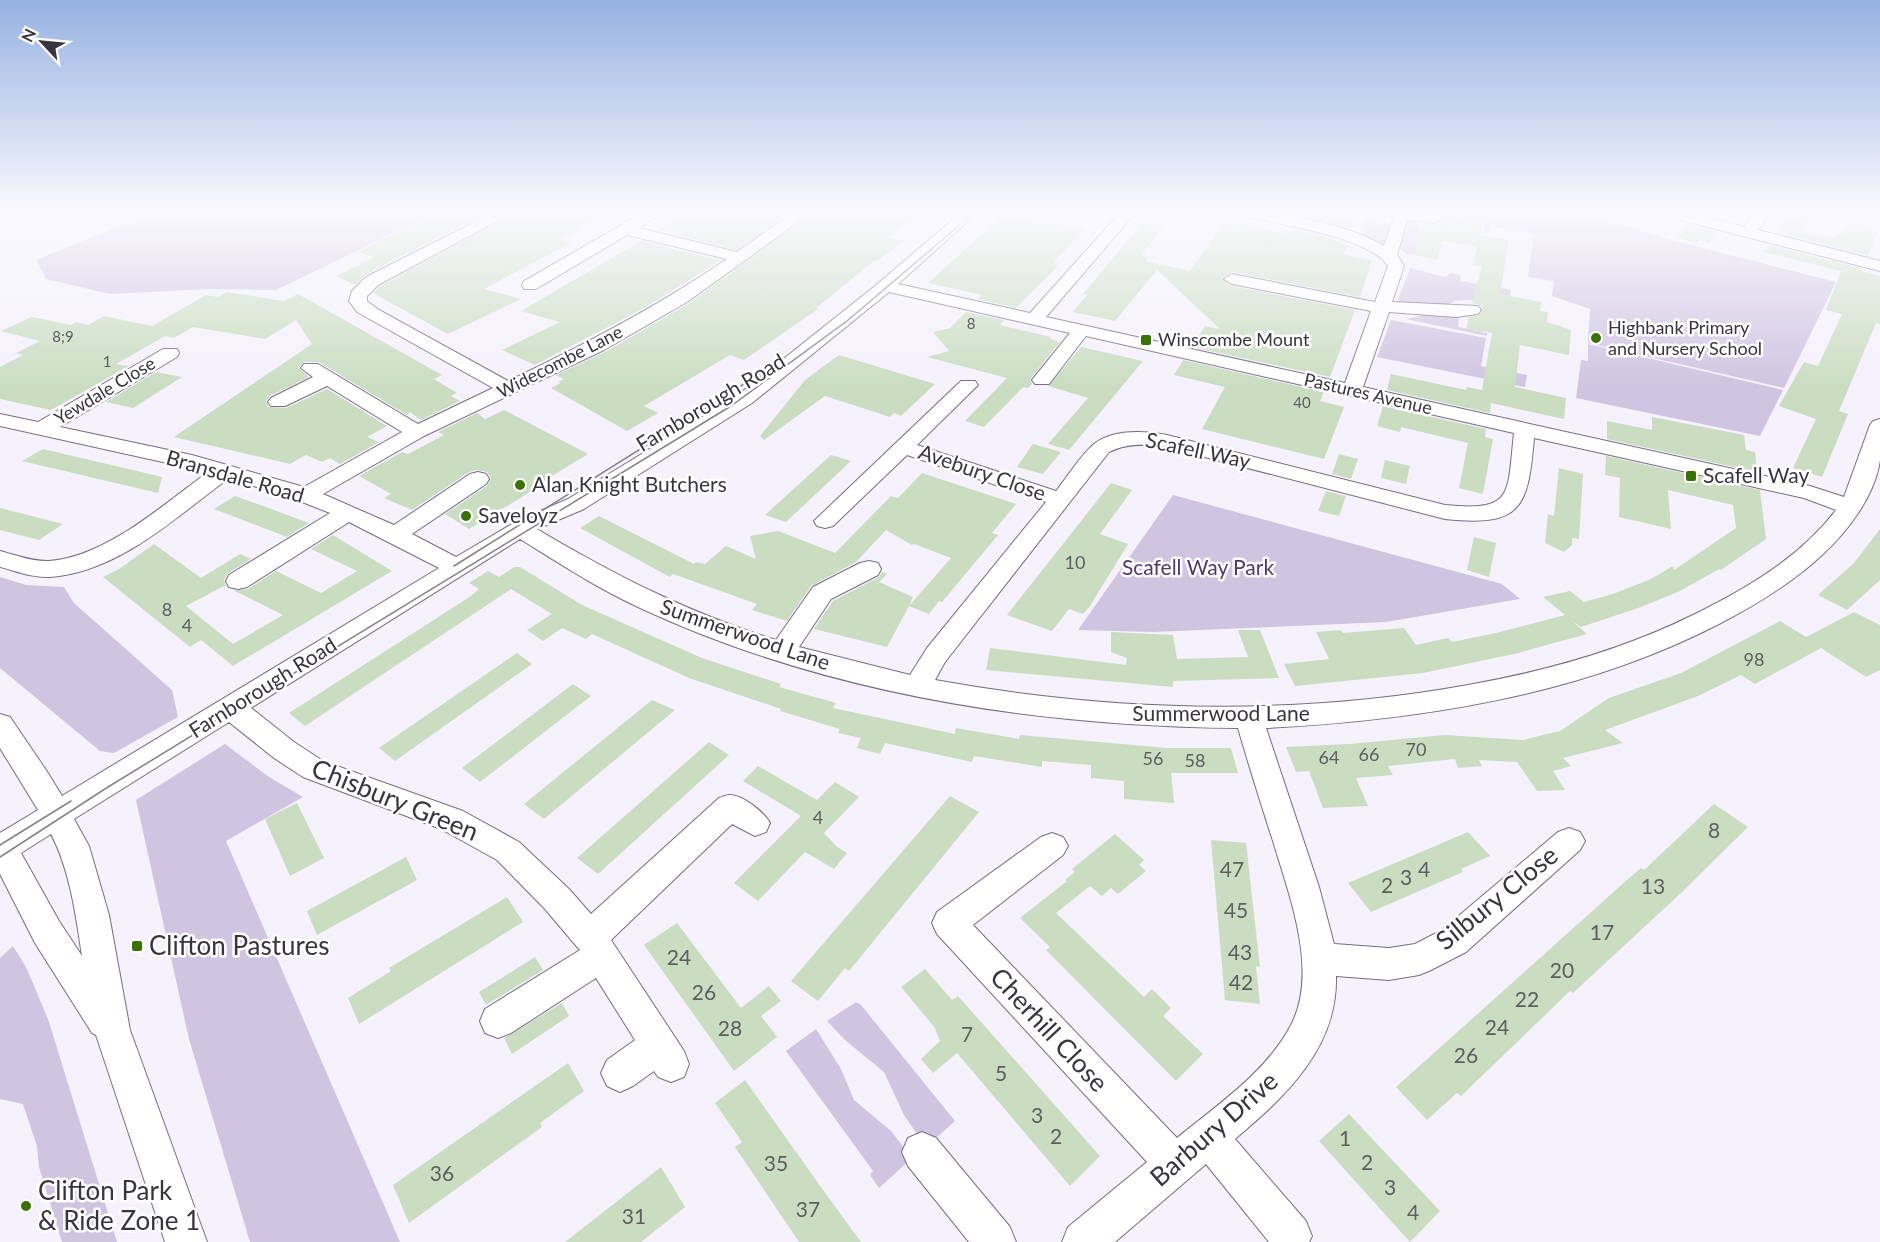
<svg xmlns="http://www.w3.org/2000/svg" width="1880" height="1242" font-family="Lato,sans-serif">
<rect width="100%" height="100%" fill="#f5f1fd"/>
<!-- green -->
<path fill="#cfc5e1" d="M 153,212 L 437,212 L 276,290 L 210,289 L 110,294 L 46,279 L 36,260 Z
M 1410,212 L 1581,212 L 1672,240 L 1836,282 L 1784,388 L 1588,343 L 1590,309 L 1552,296 L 1554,281 L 1528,277 L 1534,234 L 1491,226 L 1489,233 L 1484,232 L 1486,222 L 1464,218 L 1462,225 L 1439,221 L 1440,218 Z
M 1364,219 L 1393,224 L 1386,245 L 1359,235 Z
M 1404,219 L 1420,222 L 1418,229 L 1422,230 L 1414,255 L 1406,254 L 1398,247 Z
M 1410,268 L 1445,277 L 1451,273 L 1461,275 L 1460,281 L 1511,290 L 1507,315 L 1481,301 L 1469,300 L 1454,301 L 1446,306 L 1396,305 Z
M 1433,313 L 1459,317 L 1458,327 L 1487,333 L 1487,336 L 1406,319 Z
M 1391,320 L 1486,338 L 1481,366 L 1527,375 L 1525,387 L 1377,357 Z
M 1588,344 L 1783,390 L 1760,436 L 1576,398 L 1581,360 L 1588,361 Z
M 1173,495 L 1502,584 L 1520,599 L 1386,622 L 1153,632 L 1078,630 Z
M 0,577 L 26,585 L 64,587 L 74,603 L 172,690 L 178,717 L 114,753 L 100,751 L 0,668 Z
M 225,744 L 269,777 L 303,797 L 226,841 L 400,1242 L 250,1242 L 189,1039 L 136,800 Z
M 13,946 L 26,967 L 48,1019 L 117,1242 L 62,1242 L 39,1167 L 37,1146 L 23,1104 L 0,1099 L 0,958 Z
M 856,1002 L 861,1005 L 955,1121 L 926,1147 L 904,1115 L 884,1072 L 845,1040 L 827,1021 Z
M 816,1029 L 841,1069 L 854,1100 L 891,1131 L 912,1158 L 879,1188 L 870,1175 L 873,1171 L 786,1051 Z"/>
<!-- building -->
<path fill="#caddc1" d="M 440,212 L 489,212 L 365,275 L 355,285 L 336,276 L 375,257 L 358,252 Z
M 516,212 L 609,212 L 561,239 L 572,242 L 484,289 L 521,299 L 448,334 L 373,293 L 379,287 Z
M 687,212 L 790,212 L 737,250 L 658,230 Z
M 814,212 L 922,212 L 889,238 L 903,241 L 879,260 L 875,260 L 816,308 L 818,309 L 744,360 L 730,355 L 644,406 L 658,413 L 627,431 L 551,388 L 561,383 L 558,382 L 564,379 L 556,375 L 605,352 L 688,304 Z
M 1302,212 L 1326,212 L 1355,217 L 1350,228 L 1300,216 Z
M 1790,212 L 1812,212 L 1802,231 L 1833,239 L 1852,224 L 1877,231 L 1868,256 L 1777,232 Z
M 1004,214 L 1084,230 L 1053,263 L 1059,265 L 1016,308 L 978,299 L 982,295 L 928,283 Z
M 1466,220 L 1483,222 L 1480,235 L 1509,240 L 1500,294 L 1541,302 L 1540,311 L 1548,312 L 1547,322 L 1571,330 L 1569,355 L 1520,345 L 1515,387 L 1566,398 L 1564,419 L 1491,403 L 1490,413 L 1387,390 L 1391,374 L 1466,390 L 1467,387 L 1482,390 L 1492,333 L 1466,329 L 1469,317 L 1478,316 L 1483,310 L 1480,305 L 1472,303 L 1482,266 L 1473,265 L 1477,247 L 1442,241 L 1437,260 L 1414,255 L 1424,224 L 1434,225 L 1438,223 L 1464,227 Z
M 1143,222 L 1164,226 L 1141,255 L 1149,257 L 1145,261 L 1190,271 L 1224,222 L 1291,234 L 1294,229 L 1320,235 L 1349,246 L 1343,254 L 1372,260 L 1360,297 L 1232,272 L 1222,278 L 1232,286 L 1355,310 L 1330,377 L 1192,347 L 1205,326 L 1220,329 L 1157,270 L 1115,321 L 1073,312 L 1087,295 L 1083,294 Z
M 1689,225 L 1718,232 L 1709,243 L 1699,240 L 1696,243 L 1677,238 Z
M 641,241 L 721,260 L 646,307 L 535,365 L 502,350 L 560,322 L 521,311 Z
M 1768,245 L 1863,269 L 1862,271 L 1880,276 L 1880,324 L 1876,323 L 1839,411 L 1848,414 L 1822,477 L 1793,468 L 1816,419 L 1779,406 L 1804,362 L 1818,366 L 1842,314 L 1826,310 L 1841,271 L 1763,252 Z
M 227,292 L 284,301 L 298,294 L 442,375 L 434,379 L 457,393 L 451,396 L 460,401 L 421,420 L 410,412 L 407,415 L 319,362 L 304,362 L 299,368 L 309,377 L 270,396 L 266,402 L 269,407 L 286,408 L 327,389 L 387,426 L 367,437 L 379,442 L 340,464 L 330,458 L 322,462 L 306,455 L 290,464 L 174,437 L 312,344 L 296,320 L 265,339 L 193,327 L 174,338 L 165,336 L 116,364 L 129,366 L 51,410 L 0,399 L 0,367 L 23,355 L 16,353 L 40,341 L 1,331 L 32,317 L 71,325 L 76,322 L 88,325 L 104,316 L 152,326 L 206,295 L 218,297 Z
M 966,312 L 1004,320 L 1000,325 L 1051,337 L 1050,339 L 1060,342 L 1030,379 L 1032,384 L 1028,388 L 1023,387 L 984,427 L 965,421 L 1007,378 L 927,357 L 949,351 L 933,332 L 950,328 Z
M 1081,347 L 1143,361 L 1069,450 L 1048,444 L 1088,398 L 1048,386 Z
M 839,355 L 935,384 L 901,416 L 894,413 L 890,417 L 825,396 L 764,440 L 760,436 L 805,380 Z
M 1183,360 L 1324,392 L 1320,401 L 1344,407 L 1324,459 L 1202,429 L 1225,387 L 1174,375 Z
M 156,372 L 182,377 L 133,408 L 106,402 Z
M 1383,406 L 1486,429 L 1485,437 L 1493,439 L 1483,494 L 1459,488 L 1468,443 L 1401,427 L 1400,432 L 1377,426 Z
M 504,410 L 588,454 L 537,485 L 540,486 L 469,529 L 445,514 L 487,486 L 491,478 L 487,472 L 477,470 L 469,472 L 412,510 L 384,498 L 391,494 L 359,476 L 402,452 L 408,454 L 444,435 L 438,432 L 477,413 L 485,419 Z
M 1652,417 L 1744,435 L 1746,450 L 1755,452 L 1757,472 L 1607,439 L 1607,421 L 1652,430 Z
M 1033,444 L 1061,452 L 1043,474 L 1017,467 Z
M 43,449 L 162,477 L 158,493 L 22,461 Z
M 1339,454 L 1358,459 L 1351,479 L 1332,474 Z
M 831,455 L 851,461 L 786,522 L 765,515 Z
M 1606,456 L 1760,490 L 1766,539 L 1721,570 L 1719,569 L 1680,591 L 1641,607 L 1581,627 L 1571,620 L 1587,634 L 1514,654 L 1423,673 L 1295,686 L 1284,664 L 1329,659 L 1316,632 L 1341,630 L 1343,633 L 1404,628 L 1416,645 L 1448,638 L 1452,642 L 1496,633 L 1565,615 L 1543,597 L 1570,591 L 1584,602 L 1613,594 L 1651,579 L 1673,566 L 1674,570 L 1736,528 L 1733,505 L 1668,490 L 1671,529 L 1619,517 L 1620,478 L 1605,475 Z
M 1385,460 L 1410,466 L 1406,484 L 1381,478 Z
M 1559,468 L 1583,474 L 1579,539 L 1572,538 L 1572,545 L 1564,552 L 1545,543 L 1548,514 L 1554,516 Z
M 922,473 L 1016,504 L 992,533 L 998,535 L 942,602 L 939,601 L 929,614 L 909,606 L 887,647 L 814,629 L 833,601 L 879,577 L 882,572 L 887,574 L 879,582 L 913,597 L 909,606 L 951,558 L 914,544 L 912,545 L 886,530 L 856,562 L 811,586 L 787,621 L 752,610 L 757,604 L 673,574 L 670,577 L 580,528 L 599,516 L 694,564 L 696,562 L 705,564 L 726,546 L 756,559 L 750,536 L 778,531 L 835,553 L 891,496 L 898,498 Z
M 1111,483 L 1132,490 L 1100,534 L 1128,544 L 1090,606 L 1083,614 L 1069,609 L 1052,631 L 1007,615 Z
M 1326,491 L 1346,496 L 1339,516 L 1318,511 Z
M 235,496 L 274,510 L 309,523 L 287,537 L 214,509 Z
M 0,508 L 63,524 L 39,540 L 0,530 Z
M 1880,529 L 1880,580 L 1847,610 L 1818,595 L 1854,563 Z
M 333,535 L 392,571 L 233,666 L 201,640 L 190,647 L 103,577 L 119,569 L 154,544 L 201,578 L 240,554 L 251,559 L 227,574 L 224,580 L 226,587 L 224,586 L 186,606 L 233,644 L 283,615 L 233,590 L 248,589 L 276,571 L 321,593 L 357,571 L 311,549 Z
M 1474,537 L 1496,543 L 1489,577 L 1467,570 Z
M 514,567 L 520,567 L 582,605 L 702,658 L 781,684 L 779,687 L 836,703 L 833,708 L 955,734 L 956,728 L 1019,739 L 1020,735 L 1167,748 L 1231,748 L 1238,773 L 1171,773 L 1174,803 L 1124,799 L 1124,781 L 1091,778 L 1091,765 L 1042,761 L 1042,767 L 974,756 L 972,762 L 885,743 L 880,754 L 857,748 L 861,738 L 838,733 L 840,729 L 780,711 L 781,709 L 689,678 L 592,634 L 586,639 L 562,628 L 543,641 L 527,630 L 552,614 L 511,589 L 305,726 L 289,713 L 471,596 L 479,589 L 469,583 L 488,571 L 499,577 Z
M 1854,612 L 1880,625 L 1880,670 L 1866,677 L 1821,648 L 1755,684 L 1741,675 L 1698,696 L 1605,730 L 1623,743 L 1563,758 L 1571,766 L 1553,771 L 1565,790 L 1537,791 L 1517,762 L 1479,760 L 1482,766 L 1458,768 L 1455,759 L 1388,766 L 1393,775 L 1356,778 L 1368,806 L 1323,808 L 1309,771 L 1296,772 L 1286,747 L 1349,744 L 1445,735 L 1523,740 L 1543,735 L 1560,731 L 1609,698 L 1681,673 L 1780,621 L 1806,637 Z
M 1238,630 L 1260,630 L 1279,678 L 1173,681 L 1173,687 L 986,670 L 990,648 L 1126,665 L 1127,658 L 1111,652 L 1111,632 L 1173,635 L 1177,659 L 1248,657 Z
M 517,653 L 532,664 L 395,761 L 379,748 Z
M 573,684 L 591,696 L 480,782 L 462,768 Z
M 652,700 L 675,710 L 544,819 L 524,804 Z
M 709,742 L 729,755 L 598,874 L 577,858 Z
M 758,766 L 817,800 L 835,782 L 859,797 L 824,833 L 837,847 L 847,853 L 834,869 L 805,852 L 758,901 L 734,883 L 801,816 L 743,781 Z
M 950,796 L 979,812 L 849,971 L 845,968 L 818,1001 L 791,981 Z
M 297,803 L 324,858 L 290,876 L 265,819 Z
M 1714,804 L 1748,827 L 1681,893 L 1573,993 L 1570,991 L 1461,1096 L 1457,1093 L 1427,1120 L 1396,1087 L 1628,879 L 1641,868 L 1644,870 Z
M 1468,832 L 1490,856 L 1461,869 L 1463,872 L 1371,912 L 1348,883 Z
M 1115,834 L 1144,860 L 1139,865 L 1146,871 L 1118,894 L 1111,888 L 1102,896 L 1090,886 L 1056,913 L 1144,997 L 1152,989 L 1171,1008 L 1163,1016 L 1203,1054 L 1176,1081 L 1046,950 L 1050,947 L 1020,918 L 1067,881 L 1065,880 L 1075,872 L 1072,869 Z
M 1211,840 L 1246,843 L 1260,967 L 1256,966 L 1260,1004 L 1225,1000 Z
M 406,857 L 417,880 L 317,935 L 307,911 Z
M 507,897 L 523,922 L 359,1024 L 348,998 L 391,971 L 389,968 Z
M 677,923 L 741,1008 L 769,986 L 781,1001 L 761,1016 L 777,1037 L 734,1071 L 644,945 Z
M 535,957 L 543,970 L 486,1005 L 479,992 Z
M 925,969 L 952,1000 L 958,996 L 1100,1156 L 1070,1186 L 957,1053 L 933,1073 L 921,1059 L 940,1041 L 935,1028 L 901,987 Z
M 562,1003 L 569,1016 L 512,1054 L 504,1038 Z
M 568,1063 L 584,1091 L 540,1123 L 542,1127 L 409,1223 L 393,1185 Z
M 745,1080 L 818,1183 L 861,1242 L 799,1242 L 735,1147 L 742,1142 L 715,1103 Z
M 1349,1114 L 1440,1211 L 1410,1242 L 1319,1141 Z
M 661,1167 L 685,1207 L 641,1242 L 565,1242 Z"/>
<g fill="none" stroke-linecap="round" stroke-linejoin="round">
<defs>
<path id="minor" d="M 495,212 L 514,212 L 378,285 L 367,296 L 367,301 L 379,310 L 508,381 C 584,345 657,307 727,259 L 627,235 L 536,289 L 524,289 L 522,285 L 524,281 L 644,212 L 663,212 L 639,228 L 737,252 L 794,212 L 812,212 L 687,302 L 604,350 L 424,436 L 323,494 L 394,525 L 470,474 L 478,472 L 486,474 L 489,479 L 486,484 L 412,534 L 456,557 L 517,521 L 568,499 L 738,395 L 875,286 L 962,212 L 978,212 L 898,284 L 1030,313 L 1119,214 L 1141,212 L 1129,220 L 1046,317 L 1345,383 L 1371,311 L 1232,284 L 1224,279 L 1232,274 L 1375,302 L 1388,266 C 1369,236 1275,224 1241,215 L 1239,212 C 1281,212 1347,224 1384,246 L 1395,214 L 1427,212 L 1439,215 L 1442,218 L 1434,223 L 1407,220 L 1397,255 L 1404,266 L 1392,302 L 1478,306 L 1481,310 L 1478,314 L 1456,317 L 1389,312 L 1363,387 L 1810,486 L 1844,497 L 1870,425 L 1873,421 L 1880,419 C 1880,432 1880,447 1880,460 C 1875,496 1848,531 1822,555 C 1791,584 1754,606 1717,625 C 1578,696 1420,720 1266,728 L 1319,887 L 1334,944 L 1389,948 L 1415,944 L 1442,930 L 1558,832 L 1569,828 L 1580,832 L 1585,841 L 1580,850 L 1466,952 L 1431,970 L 1419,975 L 1389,980 L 1336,976 C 1338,1048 1285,1097 1235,1139 L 1306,1221 L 1312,1236 L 1309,1242 L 1269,1242 L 1206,1164 L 1115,1242 L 1062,1242 L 1068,1227 L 1147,1162 L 937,934 L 932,923 L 937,912 L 1041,837 L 1052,833 L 1063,837 L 1068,846 L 1063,855 L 973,925 L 1177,1138 C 1217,1105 1265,1073 1290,1027 C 1320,973 1289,895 1273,841 C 1261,804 1249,766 1238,728 C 1034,726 824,694 638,607 C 597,588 559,563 520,539 L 251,708 L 294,742 L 323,761 L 463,811 L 519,842 L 569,889 L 591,914 L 719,798 C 723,797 726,795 729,795 C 742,794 765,813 770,823 L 766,832 L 755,836 L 732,824 L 611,940 L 684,1051 L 689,1064 L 684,1077 L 671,1082 L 658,1077 L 654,1071 L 633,1086 L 620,1092 L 607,1086 L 601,1073 L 607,1060 L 635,1040 L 596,978 L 511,1033 L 498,1038 L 485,1033 L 480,1021 L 485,1009 L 580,950 L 578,948 L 545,909 L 497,860 L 441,829 L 303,777 L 274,758 L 229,722 L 74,819 L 89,846 L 109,915 L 130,1030 L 207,1242 L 165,1242 L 96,1035 L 92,1033 L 35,943 L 0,874 L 0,833 L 38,810 L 0,748 L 0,714 L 10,717 L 48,773 L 62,796 L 439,568 L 349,522 L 247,587 L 238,589 L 229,587 L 226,581 L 229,575 L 330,513 L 297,500 L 229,478 C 176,517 119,572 50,577 C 33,578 16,571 0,567 L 0,551 C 16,555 33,562 49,561 C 106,557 164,504 208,472 L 0,426 L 0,414 L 38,422 L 163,349 L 177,349 L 179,353 L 177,357 L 60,427 L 192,455 L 304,487 L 402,432 L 327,386 L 285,406 L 271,406 L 268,402 L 271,398 L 313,377 L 301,368 L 304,364 L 318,364 L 418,424 L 493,388 L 357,312 L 349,301 L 352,291 L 366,277 ZM 889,292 L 1070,333 L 1032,380 L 1035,384 L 1049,384 L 1086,336 L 1514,433 C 1507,494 1515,512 1445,505 L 1167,435 C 1145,431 1113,429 1094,444 C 1080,456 1068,476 1056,491 L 917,445 L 978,385 L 975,381 L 961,381 L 814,521 L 817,526 L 825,528 L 833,526 L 907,455 L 1046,502 L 927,648 L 910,675 L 799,647 L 831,599 L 878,575 L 881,569 L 878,563 L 869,561 L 860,563 L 813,587 L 776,640 C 691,614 614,575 537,529 L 584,509 L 752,403 ZM 1534,438 L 1804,498 L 1836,510 C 1800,557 1748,588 1695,614 C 1623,650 1547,671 1468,685 C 1291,717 1112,712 935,680 L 945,662 L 1109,452 C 1128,443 1146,444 1166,447 L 1445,519 C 1522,527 1528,508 1534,438 ZM 51,834 C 70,870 76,916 82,956 L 59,921 L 21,853 Z
M 1659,212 L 1686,212 L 1744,227 L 1755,212 L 1770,212 L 1758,230 L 1880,261 L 1880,271 L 1661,215 Z
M 922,1132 L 936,1138 L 1010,1227 L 1016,1242 L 969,1242 L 908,1166 L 902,1152 L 908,1138 Z"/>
</defs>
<!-- minor casing -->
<use href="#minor" stroke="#766c87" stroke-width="2"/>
<!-- minor -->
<use href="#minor" fill="#fff" fill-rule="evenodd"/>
<!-- tram -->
<path stroke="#84808c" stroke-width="1.5" d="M 454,566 L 774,365
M 0,845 L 71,801
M 0,857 L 108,787 L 731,406 L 847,321 L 975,212"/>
</g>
<!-- sky -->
<linearGradient id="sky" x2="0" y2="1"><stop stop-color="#97b2e2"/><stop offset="0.55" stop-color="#faf9fe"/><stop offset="1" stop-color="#faf9fe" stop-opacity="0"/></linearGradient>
<rect width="1880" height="386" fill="url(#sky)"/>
<!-- markers -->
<g fill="#387201" stroke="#fff" stroke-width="2">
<circle cx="1596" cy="338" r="6"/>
<rect x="1140" y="334" width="12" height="12" rx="3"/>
<rect x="1685" y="470" width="12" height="12" rx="3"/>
<circle cx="520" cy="485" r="6"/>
<circle cx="466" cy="516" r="6"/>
<rect x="131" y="940" width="12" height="12" rx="3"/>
<circle cx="26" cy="1206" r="6"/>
</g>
<g text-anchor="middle" stroke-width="5" stroke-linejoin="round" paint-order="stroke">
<!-- far-number labels -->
<g font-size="15" fill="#5c5e60">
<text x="971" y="329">8</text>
<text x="63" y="342">8;9</text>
<text x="107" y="367">1</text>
<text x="1302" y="408">40</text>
</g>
<!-- far-poi labels -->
<g font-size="18" fill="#383440" stroke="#fff" text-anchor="start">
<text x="1608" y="334">Highbank Primary<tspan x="1608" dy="21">and Nursery School</tspan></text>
<text x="1158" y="346">Winscombe Mount</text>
</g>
<!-- far-street labels -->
<g font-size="18" fill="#383440" stroke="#fff">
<text transform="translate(560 362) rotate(-27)" y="6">Widecombe Lane</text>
<text transform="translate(105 391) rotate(-31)" y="6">Yewdale Close</text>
<text transform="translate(1368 394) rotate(13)" y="6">Pastures Avenue</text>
</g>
<!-- number labels -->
<g font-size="18" fill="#5c5e60">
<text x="1075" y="569">10</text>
<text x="167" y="616">8</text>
<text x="187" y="632">4</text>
<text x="1754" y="666">98</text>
<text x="1416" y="756">70</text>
<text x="1369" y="761">66</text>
<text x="1329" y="764">64</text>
<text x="1153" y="765">56</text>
<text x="1195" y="767">58</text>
<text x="818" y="824">4</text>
</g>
<!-- street labels -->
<g font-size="21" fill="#383440" stroke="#fff">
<text transform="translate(711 403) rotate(-31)" y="7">Farnborough Road</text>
<text transform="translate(1198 451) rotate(12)" y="7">Scafell Way</text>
<text transform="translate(982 473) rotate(19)" y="7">Avebury Close</text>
<text transform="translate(235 477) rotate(16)" y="7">Bransdale Road</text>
<text transform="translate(745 635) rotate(19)" y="7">Summerwood Lane</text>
<text transform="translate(263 688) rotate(-32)" y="7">Farnborough Road</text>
<text x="1221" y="721">Summerwood Lane</text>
</g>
<!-- poi labels -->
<g font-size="21" fill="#383440" stroke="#fff" text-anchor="start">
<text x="1703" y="483">Scafell Way</text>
<text x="532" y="492">Alan Knight Butchers</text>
<text x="478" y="523">Saveloyz</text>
</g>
<!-- park labels -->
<g font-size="21" fill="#50396f" stroke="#fff">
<text x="1198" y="575">Scafell Way Park</text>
</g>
<!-- near-number labels -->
<g font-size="21" fill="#5c5e60">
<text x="1714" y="838">8</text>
<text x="1232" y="877">47</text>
<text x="1424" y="877">4</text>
<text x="1406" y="885">3</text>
<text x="1387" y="893">2</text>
<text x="1653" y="894">13</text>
<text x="1236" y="918">45</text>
<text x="1602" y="940">17</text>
<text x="1240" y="960">43</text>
<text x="679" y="965">24</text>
<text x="1562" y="978">20</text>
<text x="1241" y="990">42</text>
<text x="704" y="1000">26</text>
<text x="1527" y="1007">22</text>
<text x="1497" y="1035">24</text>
<text x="730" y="1036">28</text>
<text x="967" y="1042">7</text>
<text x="1466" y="1063">26</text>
<text x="1001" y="1081">5</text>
<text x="1037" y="1123">3</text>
<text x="1056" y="1144">2</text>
<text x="1345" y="1146">1</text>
<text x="1367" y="1170">2</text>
<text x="776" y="1171">35</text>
<text x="442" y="1181">36</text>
<text x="1390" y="1195">3</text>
<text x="808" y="1217">37</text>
<text x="1413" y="1220">4</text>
<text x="634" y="1224">31</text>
</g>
<!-- near-street labels -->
<g font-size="26" fill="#383440" stroke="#fff">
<text transform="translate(395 800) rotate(22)" y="9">Chisbury Green</text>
<text transform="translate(1497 898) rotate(-39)" y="9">Silbury Close</text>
<text transform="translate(1049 1030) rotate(47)" y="9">Cherhill Close</text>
<text transform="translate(1214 1129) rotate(-41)" y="9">Barbury Drive</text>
</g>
<!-- near-poi labels -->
<g font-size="26" fill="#383440" stroke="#fff" text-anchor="start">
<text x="149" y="955">Clifton Pastures</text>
<text x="38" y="1200">Clifton Park<tspan x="38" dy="30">&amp; Ride Zone 1</tspan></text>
</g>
</g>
<!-- north arrow -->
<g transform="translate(42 42) rotate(296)" stroke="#ffffff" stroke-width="4.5" paint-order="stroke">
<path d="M0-4.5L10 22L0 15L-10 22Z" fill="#383440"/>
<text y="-9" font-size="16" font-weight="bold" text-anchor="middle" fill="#383440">N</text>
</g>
</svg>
